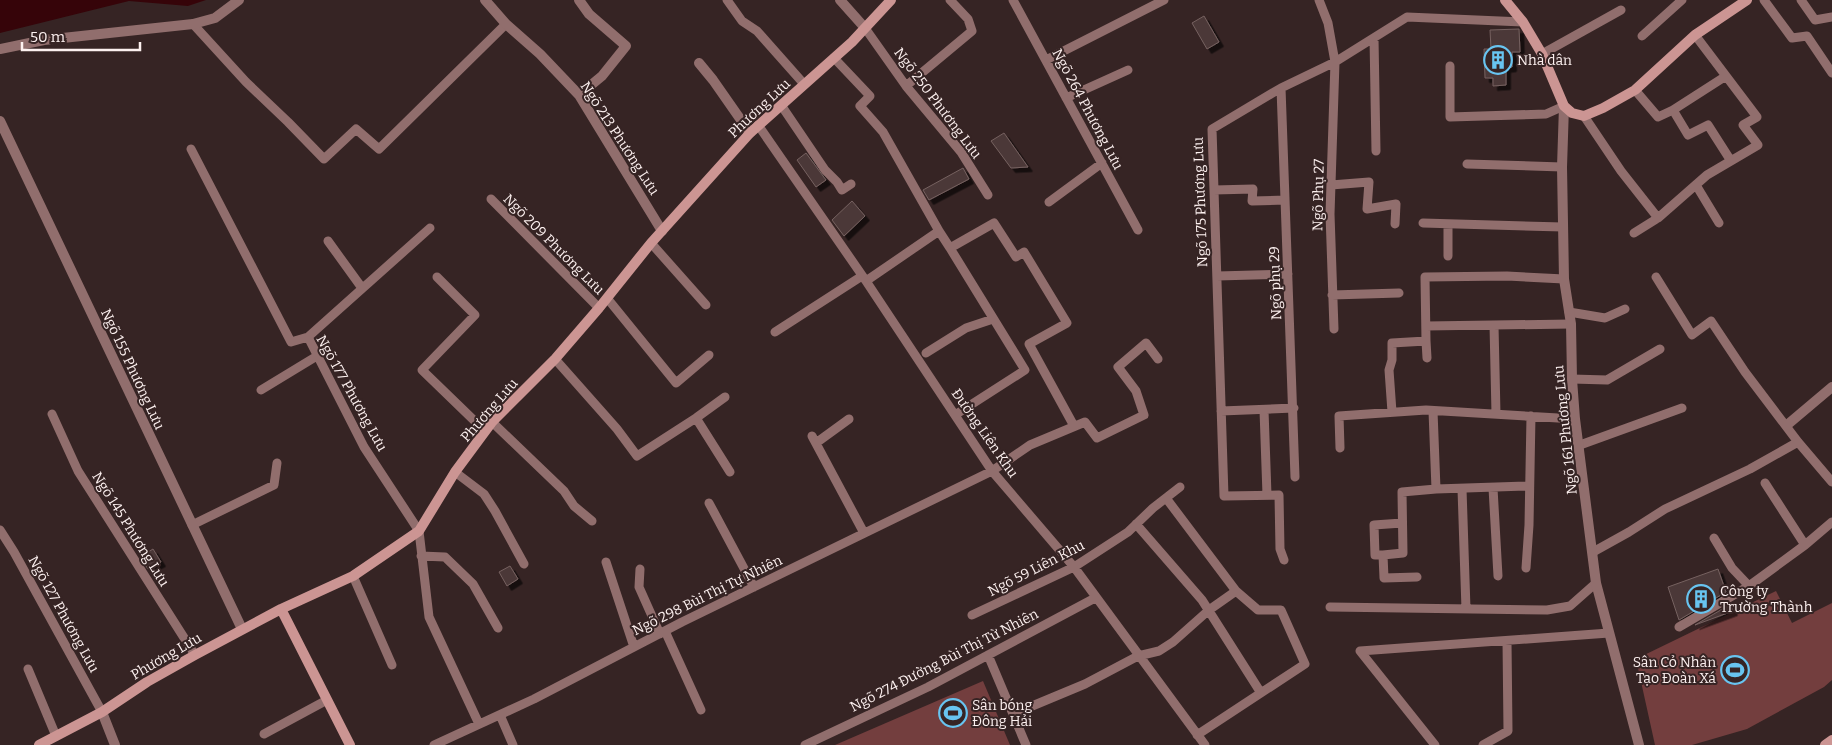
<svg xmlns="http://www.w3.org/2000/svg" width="1832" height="745" font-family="Bitter,serif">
<defs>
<filter id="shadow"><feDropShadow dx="4.5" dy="4.5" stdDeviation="0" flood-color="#0009"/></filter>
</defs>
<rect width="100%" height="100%" fill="#362424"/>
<!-- green -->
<path fill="#733e3e" d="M 1776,591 L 1792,623 L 1832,603 L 1832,680 L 1824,687 L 1747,729 L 1692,745 L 1655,745 L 1636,659 Z
M 983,681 L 1010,745 L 835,745 Z"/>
<!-- water -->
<path fill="#360409" d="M 0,0 L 206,0 L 188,6 L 129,1 L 0,33 Z"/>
<!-- building -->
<path fill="#4b3938" stroke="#766160" filter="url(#shadow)" d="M 1204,16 L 1219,42 L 1207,49 L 1192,23 Z
M 1519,29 L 1520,52 L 1512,52 L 1512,67 L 1506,68 L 1506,85 L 1493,86 L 1493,78 L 1485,78 L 1484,49 L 1491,49 L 1490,30 Z
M 1004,133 L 1028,167 L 1011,168 L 991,141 Z
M 806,153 L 826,180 L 816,187 L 797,160 Z
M 963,168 L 969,179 L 929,200 L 923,190 Z
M 852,201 L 865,216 L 844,236 L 832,220 Z
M 153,549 L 161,562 L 148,569 L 140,557 Z
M 510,566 L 518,579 L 507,586 L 499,572 Z
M 1718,569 L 1726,592 L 1679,620 L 1668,587 Z
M 1731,604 L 1733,611 L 1695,625 Z"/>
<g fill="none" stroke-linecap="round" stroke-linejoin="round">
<!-- lane -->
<path stroke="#916e6d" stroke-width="9" d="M 727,0 L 742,21 L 757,31 L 804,84
M 1013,0 L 1138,230
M 1319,0 L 1328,23 L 1335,62 L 1330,214 L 1334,329
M 1764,0 L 1792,38 L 1807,36 L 1832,73
M 1801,0 L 1815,20 L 1832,17
M 193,24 L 246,82 L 288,122 L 324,159 L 356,129 L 379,149 L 506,24
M 865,28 L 906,86 L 961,152 L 988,195
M 1642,36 L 1682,0
M 1374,38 L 1376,151
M 1542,54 L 1621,10
M 834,58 L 870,96 L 860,106 L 883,132 L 939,231
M 1046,60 L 1164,0
M 1450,66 L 1450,117 L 1546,114 L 1564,106
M 906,86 L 972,31 L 968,19 L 950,0
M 1281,88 L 1295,477
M 1635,90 L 1658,117 L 1673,110 L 1688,135 L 1708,125 L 1731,161
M 1066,98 L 1128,70
M 781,105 L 825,170 L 837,182 L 842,190 L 851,184
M 1673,110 L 1726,76
M 1584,116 L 1621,171 L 1658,218 L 1634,233
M 758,125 L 866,281 L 992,471 L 1074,567 L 1205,745
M 191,149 L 291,342 L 308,337 L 364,447 L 419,531 L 429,617 L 479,724
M 1467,164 L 1562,167
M 1331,185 L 1369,182 L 1367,209 L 1396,204 L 1395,224
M 1696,185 L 1719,223
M 1214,190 L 1253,189 L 1252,201 L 1285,200
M 491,199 L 599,308
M 1049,202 L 1102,163
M 1658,218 L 1707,175 L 1758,145 L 1743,125 L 1757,117 L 1695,35
M 1423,223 L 1563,227
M 1448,224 L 1448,256
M 328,241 L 362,288
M 651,243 L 706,305
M 950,248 L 994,223 L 1016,257 L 1024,252 L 1067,323 L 1029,344 L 1074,426
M 1217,276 L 1288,274
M 437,277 L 475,315 L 422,370 L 485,431
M 1656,277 L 1692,335 L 1711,321 L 1745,372 L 1798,442 L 1832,482
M 866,281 L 939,231 L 950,248 L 1025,370 L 955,415
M 1332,295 L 1399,293
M 607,298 L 676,383 L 709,355
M 1569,312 L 1605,318 L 1625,309
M 1494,325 L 1496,414
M 1426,326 L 1571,324
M 775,332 L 862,276
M 308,337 L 430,228
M 1426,341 L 1427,358
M 926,353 L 966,328 L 993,319
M 555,359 L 617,429 L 637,456 L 696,418 L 725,397
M 1572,379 L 1607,380 L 1660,349
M 261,390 L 317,356
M 1264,410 L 1267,495
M 1221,411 L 1294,408
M 1433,411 L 1436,489 L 1529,486
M 1392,412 L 1389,370 L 1392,360 L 1392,343 L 1426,341 L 1425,277 L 1507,276 L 1564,279
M 52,414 L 78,471 L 195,655
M 696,418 L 730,472
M 492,422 L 564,491 L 574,506 L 592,521
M 812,436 L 864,533
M 816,443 L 849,419
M 1580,445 L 1682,408
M 1340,448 L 1339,416 L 1426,410 L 1575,419
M 455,472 L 484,494 L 495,511 L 524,564
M 1765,483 L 1805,545
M 1493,488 L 1498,576
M 1462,489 L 1466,609
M 1166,498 L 1236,591 L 1258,610 L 1281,610 L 1305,664 L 1197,735
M 709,503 L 754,587
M 1136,524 L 1202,600 L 1261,693
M 192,525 L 274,485 L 277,463
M 0,530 L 14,552 L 102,712
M 1714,538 L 1732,568 L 1749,586
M 1593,552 L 1629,532 L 1665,509 L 1750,469 L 1798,442
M 1383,555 L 1375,555 L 1374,525 L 1402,523
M 421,556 L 445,557 L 473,584 L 498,628
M 1284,560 L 1280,549 L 1279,495 L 1224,496 L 1212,129 L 1281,88 L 1335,62 L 1407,17 L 1523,22
M 606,562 L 634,647
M 1526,568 L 1529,525 L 1531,416
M 640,569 L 639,587 L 660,634
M 353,576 L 392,665
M 1417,577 L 1384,578 L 1383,555 L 1403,553 L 1402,492 L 1436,489
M 1330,607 L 1547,610 L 1570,606 L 1596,583
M 972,615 L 1074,567 L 1128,532 L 1153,508 L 1180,487
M 1679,627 L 1749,586 L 1805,545 L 1832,522
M 665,631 L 701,710
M 988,655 L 1026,745
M 28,669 L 56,736
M 1013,714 L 1085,684 L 1138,656 L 1159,651 L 1173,642 L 1209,610 L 1236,591
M 500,715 L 513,745
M 264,734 L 327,700
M 434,745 L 534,699 L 682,622 L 992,471 L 1030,445 L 1085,422 L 1097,438 L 1144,415 L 1136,391 L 1118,367 L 1146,343 L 1158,359
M 805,745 L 928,687 L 1095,598
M 1435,745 L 1360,651 L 1609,633
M 1483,745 L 1508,731 L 1507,641"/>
<!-- street -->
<path stroke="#916e6d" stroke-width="10" d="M 485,0 L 506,24 L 540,54 L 579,95 L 662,231
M 579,0 L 589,14 L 626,46 L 602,76 L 579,95
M 840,0 L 865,28
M 0,49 L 44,40 L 193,24 L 215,18 L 239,0
M 699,63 L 713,80 L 750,133
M 1564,106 L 1562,167 L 1564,279 L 1571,324 L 1572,379 L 1575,419 L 1596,583 L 1639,745
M 0,121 L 242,629
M 1787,425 L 1832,387
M 102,712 L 115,745"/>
<!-- secondary -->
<path stroke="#cc9593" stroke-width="10" d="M 1505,0 L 1523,22 L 1542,54 L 1564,106 L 1572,113 L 1584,116 L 1603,108 L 1635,90 L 1695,35 L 1747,0
M 281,609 L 350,745
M 39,745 L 102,712 L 147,682 L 195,655 L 281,609 L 353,576 L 419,531 L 455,472 L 492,422 L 555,359 L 599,308 L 651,243 L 750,133 L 852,42 L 891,0
M 1825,745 L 1832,740"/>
</g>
<!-- icons -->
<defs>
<symbol id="building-ring" viewBox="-11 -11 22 22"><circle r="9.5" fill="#362424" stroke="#68c4f0" stroke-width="1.5"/><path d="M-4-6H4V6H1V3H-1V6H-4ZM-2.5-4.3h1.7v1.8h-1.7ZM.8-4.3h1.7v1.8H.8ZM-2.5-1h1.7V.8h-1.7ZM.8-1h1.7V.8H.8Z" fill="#68c4f0"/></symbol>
<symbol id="stadium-ring" viewBox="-11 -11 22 22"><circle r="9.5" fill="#362424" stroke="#68c4f0" stroke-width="1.5"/><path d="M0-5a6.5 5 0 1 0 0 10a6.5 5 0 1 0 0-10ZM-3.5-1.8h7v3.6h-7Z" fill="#68c4f0"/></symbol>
</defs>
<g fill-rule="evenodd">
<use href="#building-ring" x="1482" y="44" width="32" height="32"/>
<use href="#building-ring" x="1685" y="583" width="32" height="32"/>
<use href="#stadium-ring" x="1719" y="654" width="32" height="32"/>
<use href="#stadium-ring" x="937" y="697" width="32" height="32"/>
</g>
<g text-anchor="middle" stroke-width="4" stroke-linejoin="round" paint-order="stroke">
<!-- poi labels -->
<g font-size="14" fill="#fdf1f0" stroke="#362424" text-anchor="start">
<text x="1517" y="65">Nhà dân</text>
<text x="1720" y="596">Công ty<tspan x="1720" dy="16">Trường Thành</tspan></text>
<text x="1716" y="667" text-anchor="end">Sân Cỏ Nhân<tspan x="1716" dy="16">Tạo Đoàn Xá</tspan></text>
<text x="972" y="710">Sân bóng<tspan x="972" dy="16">Đông Hải</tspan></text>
</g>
<!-- street labels -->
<g font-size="14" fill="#fdf1f0" stroke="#362424">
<text transform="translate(938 103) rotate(53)" y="5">Ngõ 250 Phương Lưu</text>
<text transform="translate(759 108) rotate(-43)" y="5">Phương Lưu</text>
<text transform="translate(1088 109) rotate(62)" y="5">Ngõ 264 Phương Lưu</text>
<text transform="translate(620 138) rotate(57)" y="5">Ngõ 213 Phương Lưu</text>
<text transform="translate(1318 195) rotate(-89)" y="5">Ngõ Phụ 27</text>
<text transform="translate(1200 202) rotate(-92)" y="5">Ngõ 175 Phương Lưu</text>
<text transform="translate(554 244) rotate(45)" y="5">Ngõ 209 Phương Lưu</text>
<text transform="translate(1275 283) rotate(-92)" y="5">Ngõ phụ 29</text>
<text transform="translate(133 369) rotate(65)" y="5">Ngõ 155 Phương Lưu</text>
<text transform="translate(352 393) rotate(61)" y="5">Ngõ 177 Phương Lưu</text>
<text transform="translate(489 410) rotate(-49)" y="5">Phương Lưu</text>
<text transform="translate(1565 430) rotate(-96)" y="5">Ngõ 161 Phương Lưu</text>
<text transform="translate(985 433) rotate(55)" y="5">Đường Liên Khu</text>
<text transform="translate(131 529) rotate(58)" y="5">Ngõ 145 Phương Lưu</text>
<text transform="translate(1036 568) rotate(-27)" y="5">Ngõ 59 Liên Khu</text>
<text transform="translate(707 595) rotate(-26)" y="5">Ngõ 298 Bùi Thị Tự Nhiên</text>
<text transform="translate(64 614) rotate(61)" y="5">Ngõ 127 Phương Lưu</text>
<text transform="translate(166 656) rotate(-30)" y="5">Phương Lưu</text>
<text transform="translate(944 660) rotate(-27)" y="5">Ngõ 274 Đường Bùi Thị Từ Nhiên</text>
</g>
</g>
<!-- scale -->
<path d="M22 42v8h118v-8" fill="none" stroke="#fdf1f0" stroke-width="2.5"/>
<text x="30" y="42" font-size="15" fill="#fdf1f0" stroke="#362424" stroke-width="4" paint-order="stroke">50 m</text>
</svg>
